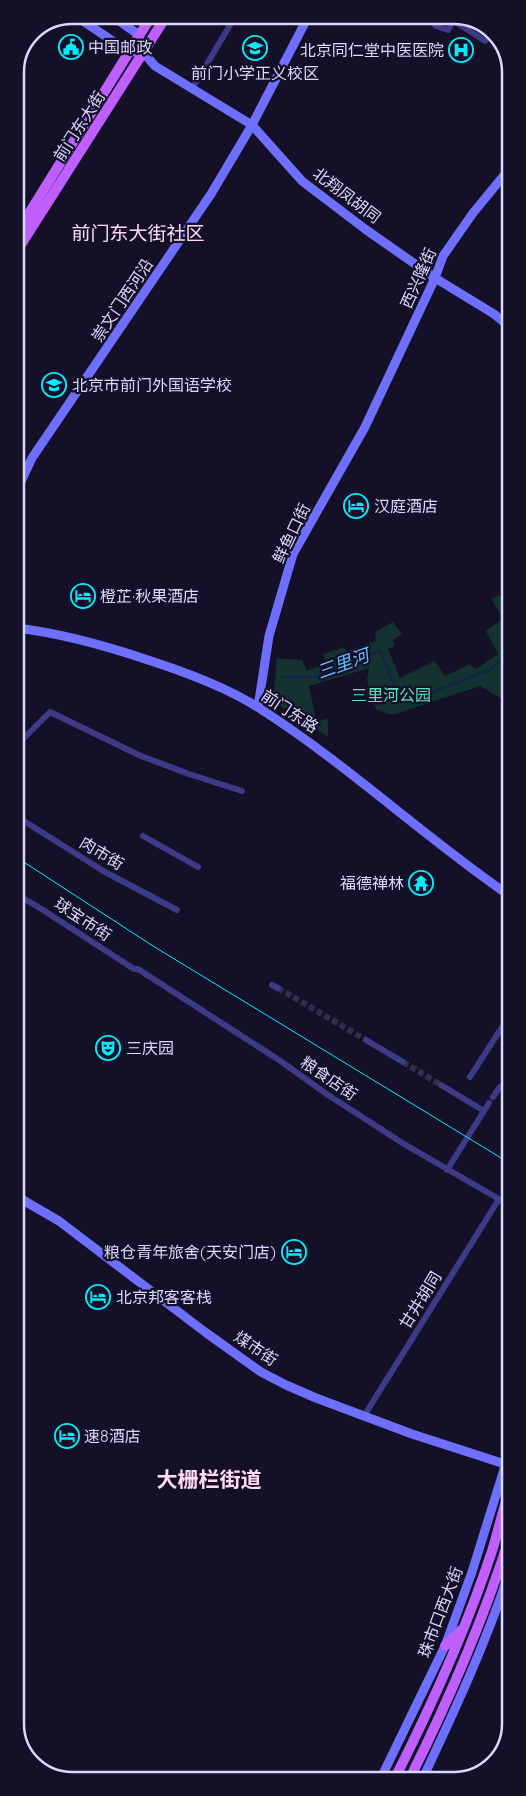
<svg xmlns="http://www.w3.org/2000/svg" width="526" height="1796" font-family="Quicksand,'Noto Sans SC',sans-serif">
<rect width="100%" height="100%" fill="#141028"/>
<!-- green -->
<path fill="#133230" d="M 498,595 L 510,603 L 510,695 L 504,700 L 480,686 L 392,715 L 376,709 L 367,680 L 369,668 L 309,686 L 316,721 L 328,719 L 328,737 L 273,701 L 277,658 L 302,660 L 307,671 L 326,663 L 323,654 L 344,647 L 347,651 L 376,641 L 375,632 L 393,622 L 402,634 L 393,640 L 394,646 L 388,649 L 400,678 L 435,661 L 445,676 L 470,664 L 476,669 L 498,654 L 486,631 L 503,618 L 491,599 Z"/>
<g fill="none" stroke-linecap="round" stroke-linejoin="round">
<!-- stream -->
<path stroke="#0d254b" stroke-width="2" d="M 281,677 L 315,677 L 380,650 L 397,692 L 408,702 L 489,670 L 510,651"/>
<!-- street-tunnel -->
<path stroke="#322e48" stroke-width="6" stroke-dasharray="6 3" stroke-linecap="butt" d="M 278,988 L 366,1040
M 403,1062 L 441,1085"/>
<!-- street -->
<path stroke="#3d3b87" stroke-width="6" d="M 425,15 L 436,26 L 448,30 L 457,15
M 454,21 L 485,41
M 192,89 L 236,15
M 15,747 L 50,712 L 141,756 L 189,774 L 242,791
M 16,816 L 105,872 L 177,910
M 143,836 L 198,867
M 16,894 L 40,908 L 134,969 L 138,969 L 282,1062 L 325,1093 L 404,1144 L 511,1206
M 272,985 L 278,988
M 366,1040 L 403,1062
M 470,1077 L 511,1013
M 441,1085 L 484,1111
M 493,1097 L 500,1087
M 447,1170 L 489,1103
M 364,1416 L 499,1199"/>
<!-- secondary -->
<path stroke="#6f6ffe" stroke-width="9" d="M 74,15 L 129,52 L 143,52
M 111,15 L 139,35 L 143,52 L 155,66 L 252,125 L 302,181 L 365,229 L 435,278 L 494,314 L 510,327
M 126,26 L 134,15
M 15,494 L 32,458 L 211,194 L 252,125 L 309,15
M 15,628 C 62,633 107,646 151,661 C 188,673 226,687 259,708 C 347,764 424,837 510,896
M 258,707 L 269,636 L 293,554 L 365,427 L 435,278 L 443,256 L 473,213 L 510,168
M 16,1196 L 59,1221 L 205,1332 L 261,1372 L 286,1385 L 316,1398 L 412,1434 L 511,1466
M 380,1780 L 445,1646 L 472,1572 L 511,1447
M 422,1780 C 455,1710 487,1641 511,1567"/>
<!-- primary -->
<path stroke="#bf5ffe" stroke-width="10" d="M 15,236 L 152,15
M 15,254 L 167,15
M 445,1646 L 461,1630
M 394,1780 C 432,1705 467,1628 493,1548 C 499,1527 504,1506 511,1485
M 409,1780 C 449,1700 484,1619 511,1533"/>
<!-- tram -->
<path stroke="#05ebfd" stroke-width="1" d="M 16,857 L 153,946 L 511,1164"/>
</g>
<!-- icons -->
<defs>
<symbol id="civic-ring" viewBox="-11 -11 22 22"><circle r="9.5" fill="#141028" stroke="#05ebfd" stroke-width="1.5"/><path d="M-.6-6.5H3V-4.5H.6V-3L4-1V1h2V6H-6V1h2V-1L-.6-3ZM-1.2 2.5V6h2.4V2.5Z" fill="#05ebfd"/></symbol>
<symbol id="school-ring" viewBox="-11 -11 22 22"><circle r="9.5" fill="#141028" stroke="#05ebfd" stroke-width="1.5"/><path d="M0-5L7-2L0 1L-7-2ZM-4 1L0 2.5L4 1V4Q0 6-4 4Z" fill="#05ebfd"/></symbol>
<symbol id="hospital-ring" viewBox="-11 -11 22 22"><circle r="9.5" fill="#141028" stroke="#05ebfd" stroke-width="1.5"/><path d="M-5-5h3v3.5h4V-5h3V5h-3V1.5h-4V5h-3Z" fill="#05ebfd"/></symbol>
<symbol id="hotel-ring" viewBox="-11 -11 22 22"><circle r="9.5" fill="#141028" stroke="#05ebfd" stroke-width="1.5"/><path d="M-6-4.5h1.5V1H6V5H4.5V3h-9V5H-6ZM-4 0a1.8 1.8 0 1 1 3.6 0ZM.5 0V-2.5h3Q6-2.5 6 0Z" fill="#05ebfd"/></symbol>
<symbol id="temple-ring" viewBox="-11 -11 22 22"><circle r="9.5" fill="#141028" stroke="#05ebfd" stroke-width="1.5"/><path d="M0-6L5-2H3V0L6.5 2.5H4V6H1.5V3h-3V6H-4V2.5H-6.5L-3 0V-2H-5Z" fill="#05ebfd"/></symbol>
<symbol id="theatre-ring" viewBox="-11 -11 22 22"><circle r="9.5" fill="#141028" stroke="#05ebfd" stroke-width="1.5"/><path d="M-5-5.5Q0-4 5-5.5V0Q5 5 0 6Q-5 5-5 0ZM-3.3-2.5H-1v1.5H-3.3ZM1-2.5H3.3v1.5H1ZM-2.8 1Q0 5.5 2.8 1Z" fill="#05ebfd"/></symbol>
</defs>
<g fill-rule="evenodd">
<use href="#civic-ring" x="57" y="33" width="28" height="28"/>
<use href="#school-ring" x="241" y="34" width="28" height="28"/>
<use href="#hospital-ring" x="447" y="36" width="28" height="28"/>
<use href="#school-ring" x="40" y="371" width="28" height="28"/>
<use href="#hotel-ring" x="342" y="492" width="28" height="28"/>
<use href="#hotel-ring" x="69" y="582" width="28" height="28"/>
<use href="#temple-ring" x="407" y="869" width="28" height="28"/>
<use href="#theatre-ring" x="94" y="1034" width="28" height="28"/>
<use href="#hotel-ring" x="280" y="1238" width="28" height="28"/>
<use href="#hotel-ring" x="84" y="1283" width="28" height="28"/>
<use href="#hotel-ring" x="53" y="1422" width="28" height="28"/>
</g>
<g text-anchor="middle" stroke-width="4.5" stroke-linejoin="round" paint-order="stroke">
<!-- poi labels -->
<g font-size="16" fill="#dbd8ff" stroke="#141028" text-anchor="start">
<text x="88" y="53">中国邮政</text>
<text x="444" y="56" text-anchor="end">北京同仁堂中医医院</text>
<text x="255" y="79" text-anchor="middle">前门小学正义校区</text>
<text x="72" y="391">北京市前门外国语学校</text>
<text x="374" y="512">汉庭酒店</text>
<text x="100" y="602">橙芷·秋果酒店</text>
<text x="404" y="889" text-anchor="end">福德禅林</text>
<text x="126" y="1054">三庆园</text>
<text x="276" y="1258" text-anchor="end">粮仓青年旅舍(天安门店)</text>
<text x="116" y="1303">北京邦客客栈</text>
<text x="84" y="1442">速8酒店</text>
</g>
<!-- street labels -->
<g font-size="16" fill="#dbd8ff" stroke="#141028">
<text transform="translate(79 126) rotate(-57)" y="6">前门东大街</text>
<text transform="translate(347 195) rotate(37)" y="6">北翔凤胡同</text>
<text transform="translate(418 278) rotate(-66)" y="6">西兴隆街</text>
<text transform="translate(122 300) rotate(-56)" y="6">崇文门西河沿</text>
<text transform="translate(291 533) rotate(-64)" y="6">鲜鱼口街</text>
<text transform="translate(290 711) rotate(33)" y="6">前门东路</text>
<text transform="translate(102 853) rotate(31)" y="6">肉市街</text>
<text transform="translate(83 919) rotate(33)" y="6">球宝市街</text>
<text transform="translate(329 1078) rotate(34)" y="6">粮食店街</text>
<text transform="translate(420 1300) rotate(-58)" y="6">甘井胡同</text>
<text transform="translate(256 1348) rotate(34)" y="6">煤市街</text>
<text transform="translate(440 1612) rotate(-69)" y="6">珠市口西大街</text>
</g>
<!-- park labels -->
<g font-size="16" fill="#63e0bd" stroke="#141028">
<text x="391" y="701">三里河公园</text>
</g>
<!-- water labels -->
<g font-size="18" font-style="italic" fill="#66bbfe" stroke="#141028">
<text transform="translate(343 664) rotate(-20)" y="6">三里河</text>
</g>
<!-- quarter labels -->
<g font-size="19" fill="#ffdaf2" stroke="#141028">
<text x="138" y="240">前门东大街社区</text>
</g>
<!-- district labels -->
<g font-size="21" font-weight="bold" fill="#ffdaf2" stroke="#141028">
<text x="209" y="1487">大栅栏街道</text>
</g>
</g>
<!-- crop -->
<path d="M0 0H526V1796H0ZM72 24H454A48 48 0 0 1 502 72V1724A48 48 0 0 1 454 1772H72A48 48 0 0 1 24 1724V72A48 48 0 0 1 72 24Z" fill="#141028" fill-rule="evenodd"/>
<path fill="none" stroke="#dbd8ff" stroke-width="2.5" d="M72 24H454A48 48 0 0 1 502 72V1724A48 48 0 0 1 454 1772H72A48 48 0 0 1 24 1724V72A48 48 0 0 1 72 24Z"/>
</svg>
